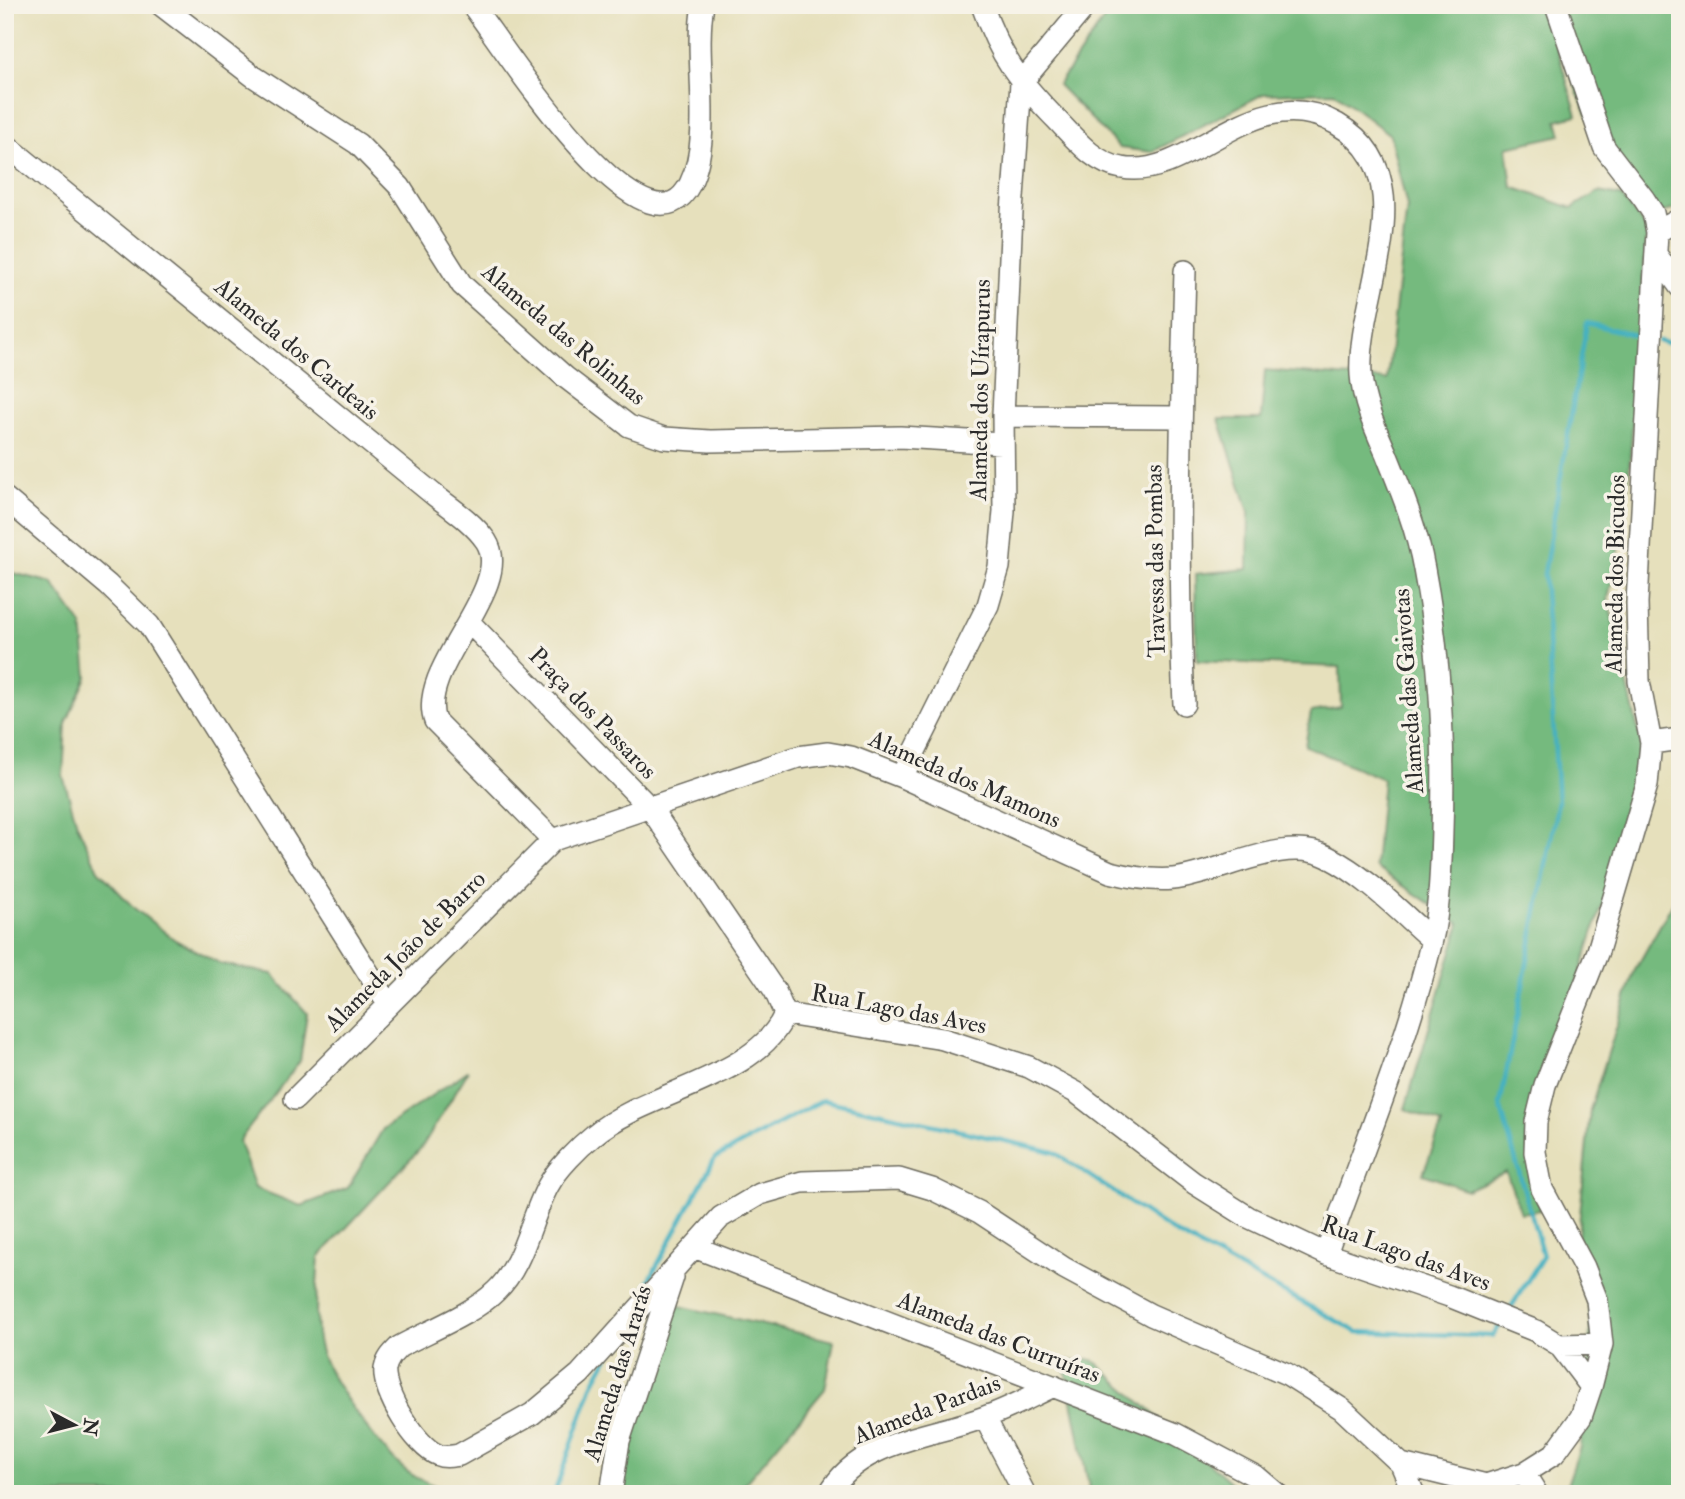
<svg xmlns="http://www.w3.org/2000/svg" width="1685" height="1499" font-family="'IM FELL Double Pica',serif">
<rect width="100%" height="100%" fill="#f7f3e8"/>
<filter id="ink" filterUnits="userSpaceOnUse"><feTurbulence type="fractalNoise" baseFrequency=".0143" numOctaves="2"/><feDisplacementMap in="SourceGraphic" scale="14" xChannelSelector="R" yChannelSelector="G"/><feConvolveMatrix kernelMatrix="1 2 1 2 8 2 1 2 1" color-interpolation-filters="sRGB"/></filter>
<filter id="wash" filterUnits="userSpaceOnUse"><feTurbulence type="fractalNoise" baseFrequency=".00686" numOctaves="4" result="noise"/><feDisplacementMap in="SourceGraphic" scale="28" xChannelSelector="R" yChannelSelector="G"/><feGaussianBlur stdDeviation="1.57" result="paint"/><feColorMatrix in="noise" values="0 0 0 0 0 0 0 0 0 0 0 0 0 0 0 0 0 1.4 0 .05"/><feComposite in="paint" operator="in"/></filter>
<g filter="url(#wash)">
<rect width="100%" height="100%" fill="#e6e0bc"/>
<!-- forest -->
<path fill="#74ba7e" stroke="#507254" stroke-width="2" d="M 1114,5 L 1544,5 L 1577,115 L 1557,120 L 1561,135 L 1507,147 L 1512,187 L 1572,208 L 1598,192 L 1621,196 L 1647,229 L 1626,512 L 1608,599 L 1641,743 L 1639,792 L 1527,1137 L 1541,1210 L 1521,1213 L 1506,1172 L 1467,1190 L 1423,1174 L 1442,1124 L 1405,1109 L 1460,924 L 1375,867 L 1383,779 L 1305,746 L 1311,712 L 1341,707 L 1340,667 L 1197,661 L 1195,574 L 1248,569 L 1249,512 L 1219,419 L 1261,419 L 1265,370 L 1387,380 L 1407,207 L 1390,135 L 1334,92 L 1263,94 L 1152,152 L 1120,148 L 1058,85 Z
M 1549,5 L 1680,5 L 1680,208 L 1648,216 L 1637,210 C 1601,144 1565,79 1549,5 Z
M 5,571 L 52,583 L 82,625 L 87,677 L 66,723 L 63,776 L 77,824 L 98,870 L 134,908 L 175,940 L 221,964 L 272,974 L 307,1013 L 300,1061 L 239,1141 L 255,1188 L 301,1206 L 348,1188 L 383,1129 L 469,1070 L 422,1147 L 319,1257 C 317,1285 312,1333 323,1358 C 335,1387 388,1462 414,1476 C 427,1484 444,1488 459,1494 L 5,1494 Z
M 1680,890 L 1680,1494 L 1564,1494 L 1580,1447 L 1591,1322 L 1578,1236 L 1590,1110 L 1634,972 Z
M 675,1305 L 834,1341 L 825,1389 L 736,1494 L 601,1494 L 600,1487 Z
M 1064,1360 L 1093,1360 L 1244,1494 L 1084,1494 L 1089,1488 Z"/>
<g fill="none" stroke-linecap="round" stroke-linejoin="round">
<!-- stream -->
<path stroke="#44b1c1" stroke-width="4.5" d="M 1659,341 L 1680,346
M 646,1286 L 715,1158 L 823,1100 L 1054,1152 L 1175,1233 L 1357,1332 L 1493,1336 L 1502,1322
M 1508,1312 L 1543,1256 L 1500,1105 L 1558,801 L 1544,574 L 1587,323 L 1643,337
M 554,1494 L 593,1384 L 609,1355"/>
</g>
</g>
<g filter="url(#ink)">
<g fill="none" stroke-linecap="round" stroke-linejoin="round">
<defs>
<path id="minor" d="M 161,5 L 253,76 L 358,144 L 400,187 L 462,285 L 565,377 L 629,426 L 664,438 L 710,441 L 900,437 L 1002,443
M 472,5 C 498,37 645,274 690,184 C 714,136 693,57 703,5
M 982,5 C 1000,57 1019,81 1057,120 C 1075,139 1095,164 1122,168 C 1192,181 1254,76 1337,124 C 1429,177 1356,295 1361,375 C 1363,402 1375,428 1386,453 C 1401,490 1417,529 1424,569 C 1440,654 1445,743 1442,830 C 1441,868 1440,907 1431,944 C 1405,1050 1362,1150 1326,1254
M 1556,5 L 1604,147 L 1644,199 L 1653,213 L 1657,232 L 1637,603 L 1639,681 L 1651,743 L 1647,785 L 1598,951 L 1545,1085 L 1536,1122 L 1535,1152 L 1542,1189 L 1584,1267 L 1597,1300 L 1602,1344 L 1559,1345
M 5,144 L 433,494 C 451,508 473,522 486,541 C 516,587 415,669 435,721 L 553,840
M 1657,232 L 1680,219
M 1658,257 L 1680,287
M 1003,416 L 1180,417
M 5,498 L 108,585 L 149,625 L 388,1004
M 469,622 L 651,809 L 775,991 L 785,1014
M 1184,704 C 1177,559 1181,415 1185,271
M 1651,743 L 1680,739
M 902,777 L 988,605 L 999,567 L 1004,511 L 1003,416 L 1012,212 L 1021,83 L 1086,5
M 785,1014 L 943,1039 L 1029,1067 L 1077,1093 L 1194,1183 L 1248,1217 L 1326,1254 L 1449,1296 L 1536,1331 L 1559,1345 L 1591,1387 L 1581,1417 L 1554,1454 L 1524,1473 L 1486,1485 L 1401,1464 L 1342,1409 L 1287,1374 L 1151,1315 L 1064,1268 L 979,1212 L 932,1189 L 899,1179 L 802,1182 L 760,1194 L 721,1217 L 580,1374 L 532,1414 L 459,1455 C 452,1456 445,1458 438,1455 C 416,1447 382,1392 385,1369 C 387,1359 392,1354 399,1347 C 428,1331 473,1314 496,1291 C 524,1265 530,1219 548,1186 C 557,1169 579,1147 594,1135 C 646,1091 757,1079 785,1014 Z
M 295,1099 L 553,840 L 798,757 L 828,753 L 851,757 L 902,777 L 1110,872 C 1130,877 1152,881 1173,879 C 1220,874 1284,834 1328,857 C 1367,877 1399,911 1432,940
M 694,1247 L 1176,1434 L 1257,1477 L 1277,1494
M 1591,1387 L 1602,1344
M 985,1418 L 1025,1494
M 1401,1464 L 1414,1494
M 1524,1473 L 1537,1494
M 611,1494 L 619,1441 L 673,1277
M 829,1494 C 858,1440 933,1437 985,1417 C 1009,1409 1032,1396 1054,1386"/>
</defs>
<!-- minor casing -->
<use href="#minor" stroke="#6c6a5e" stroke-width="24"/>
<!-- minor -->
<use href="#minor" stroke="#fff" stroke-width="21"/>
</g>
</g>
<g text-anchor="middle" stroke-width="7" stroke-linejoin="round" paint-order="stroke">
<!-- street labels -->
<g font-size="24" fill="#2b2b2b" stroke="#f7f3e8">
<text transform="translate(564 334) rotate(40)" y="8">Alameda das Rolinhas</text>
<text transform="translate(297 349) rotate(40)" y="8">Alameda dos Cardeais</text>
<text transform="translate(980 390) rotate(-89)" y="8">Alameda dos Uírapurus</text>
<text transform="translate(1155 561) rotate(-91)" y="8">Travessa das Pombas</text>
<text transform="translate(1615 574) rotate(-89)" y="8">Alameda dos Bicudos</text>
<text transform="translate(1408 691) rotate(-94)" y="8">Alameda das Gaivotas</text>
<text transform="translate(593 713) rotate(46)" y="8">Praça dos Passaros</text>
<text transform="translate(965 779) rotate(24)" y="8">Alameda dos Mamons</text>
<text transform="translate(405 951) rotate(-45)" y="8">Alameda João de Barro</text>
<text transform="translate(899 1009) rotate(11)" y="8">Rua Lago das Aves</text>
<text transform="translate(1406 1253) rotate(20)" y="8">Rua Lago das Aves</text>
<text transform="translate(999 1337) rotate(21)" y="8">Alameda das Curruíras</text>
<text transform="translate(617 1373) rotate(-73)" y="8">Alameda das Ararás</text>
<text transform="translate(927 1409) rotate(-21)" y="8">Alameda Pardais</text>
</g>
</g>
<!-- margin -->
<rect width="1685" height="1499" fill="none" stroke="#f7f3e8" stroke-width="28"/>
<!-- north arrow -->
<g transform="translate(74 1425) rotate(97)" stroke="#f7f3e8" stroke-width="5" paint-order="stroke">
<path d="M0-5L12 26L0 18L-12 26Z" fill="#2b2b2b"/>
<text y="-10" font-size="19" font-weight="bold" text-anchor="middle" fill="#2b2b2b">N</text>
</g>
</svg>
